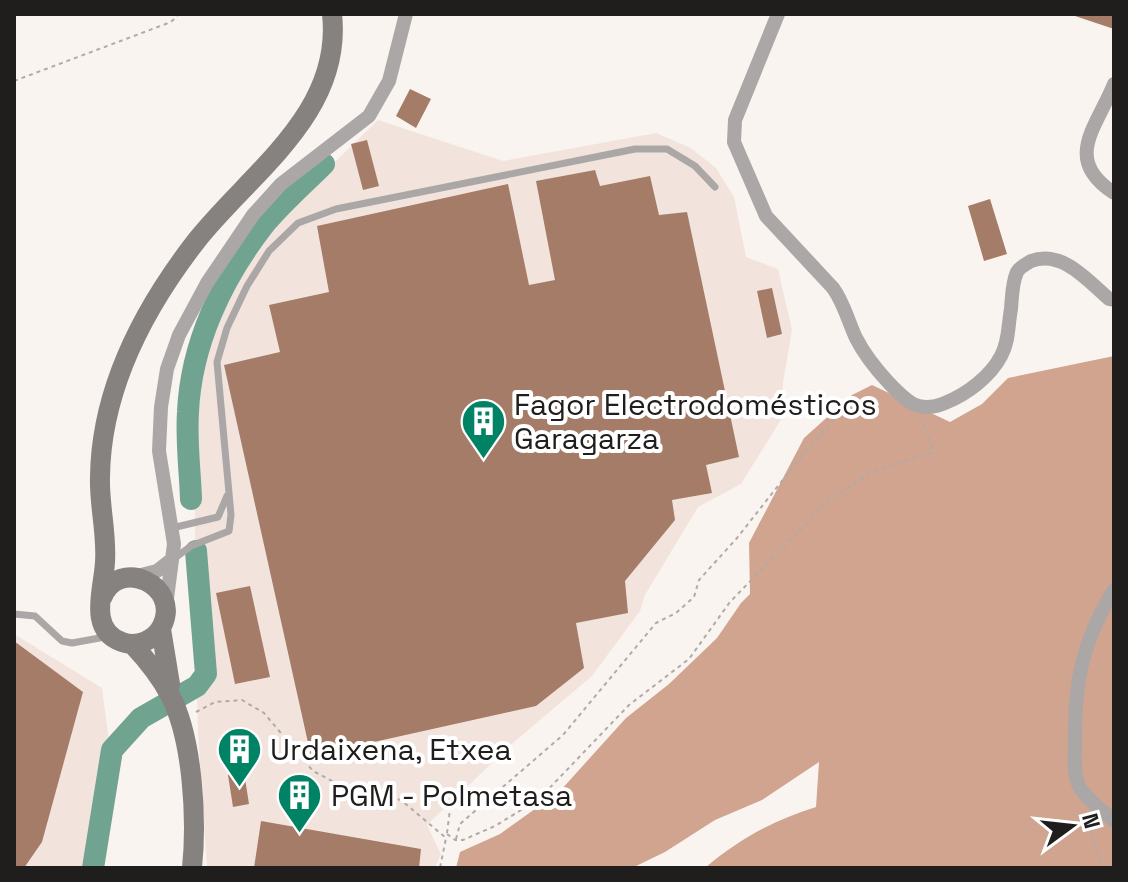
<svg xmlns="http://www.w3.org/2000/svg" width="1128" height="882" font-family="'Space Grotesk',sans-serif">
<rect width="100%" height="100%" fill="#faf4f0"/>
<!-- built -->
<path fill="#f2e4dd" d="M 378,120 L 503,161 L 656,133 L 691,148 L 716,168 L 734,197 L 746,257 L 778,269 L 792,330 L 783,383 L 782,418 L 741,484 L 698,507 L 645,595 L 640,611 L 592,676 L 514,742 L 427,825 L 441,854 L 435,868 L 207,868 L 198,733 L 195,616 L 195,455 L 204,345 L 251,254 L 305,191 Z
M 14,634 L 102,688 L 109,741 L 84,868 L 14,868 Z"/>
<!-- forest -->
<path fill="#d0a48f" d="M 1114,356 L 1114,868 L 705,868 C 739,839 774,820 816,807 L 819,762 L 762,800 L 715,820 L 665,852 L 632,868 L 456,868 L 460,852 L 500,834 L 560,791 L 626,718 L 669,684 L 717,638 L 741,603 L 750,594 L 749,543 L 804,438 L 852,395 L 872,385 L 950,422 L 982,404 L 1008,378 Z"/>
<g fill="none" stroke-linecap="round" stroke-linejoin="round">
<!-- river -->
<path stroke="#71a391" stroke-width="22" d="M 191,499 C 190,470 186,441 188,412 C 191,344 222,279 263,226 C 281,204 304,184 324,164
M 93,868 L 112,750 L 141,718 L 197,686 L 206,674 L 196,551"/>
</g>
<!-- building -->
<path fill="#a57c67" d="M 1075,14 L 1114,14 L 1114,29 L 1075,16 Z
M 410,89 L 431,99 L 416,128 L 396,116 Z
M 367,140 L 379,186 L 363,190 L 351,144 Z
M 595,170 L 600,186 L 650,176 L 659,215 L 687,212 L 739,457 L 706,465 L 712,493 L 672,500 L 675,520 L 625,581 L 628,613 L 576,623 L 584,668 L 536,706 L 311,756 L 224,365 L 280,352 L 269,305 L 329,292 L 317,226 L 508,184 L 529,285 L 555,280 L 536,181 Z
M 990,199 L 1007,254 L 984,261 L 968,206 Z
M 772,288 L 782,334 L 767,338 L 757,291 Z
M 250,586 L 270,677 L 235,684 L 216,593 Z
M 14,641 L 83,692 L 42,842 L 24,868 L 14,868 Z
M 244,772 L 249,804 L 233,807 L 228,775 Z
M 261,821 L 421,849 L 419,868 L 254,868 Z"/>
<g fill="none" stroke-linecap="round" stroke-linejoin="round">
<!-- path -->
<path stroke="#b0aba8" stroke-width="2" stroke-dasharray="4 4" stroke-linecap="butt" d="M 14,81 L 171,22 L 179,14
M 196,712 L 215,702 L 242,700 L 264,713 L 313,771 L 340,785 L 401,800 L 446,838 L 440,868
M 1085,814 L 1102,865 L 1106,868
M 447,833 L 452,793
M 447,834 L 455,840 L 463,840 L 495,826 L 539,799 L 629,705 L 689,659 L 730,602 L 827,502 L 874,471 L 931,453 L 932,447 L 922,420
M 456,839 L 460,824 L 563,735 L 656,623 L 676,613 L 694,597 L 699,580 L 737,538 L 796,463 L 839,413 L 875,402 L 879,394"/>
<!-- service -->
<path stroke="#aaa7a6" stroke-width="7" d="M 172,528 L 218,517 L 227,496
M 175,558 L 191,546 L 229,531 L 231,515 L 217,362 L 227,328 L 247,286 L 269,251 L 298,223 L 336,209 L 635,149 L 667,149 L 695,166 L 715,187
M 14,614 L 35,616 L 62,641 L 72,643 L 105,637"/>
<!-- minor -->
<path stroke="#aaa7a6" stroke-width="14" d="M 778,14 L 735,120 L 734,142 L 766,216 L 833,288 C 844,303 848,321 856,338 C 864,354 876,369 888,382 C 907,402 918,414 945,403 C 967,394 990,377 1001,356 C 1009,342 1008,325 1011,309 C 1012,297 1012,283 1017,272 C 1020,267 1026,264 1031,261 C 1062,249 1088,281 1109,299 L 1114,300
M 1114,84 C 1097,127 1062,159 1114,193
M 137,576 L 157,571 L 171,560
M 1114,590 C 1082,641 1074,684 1075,743 C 1075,756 1073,774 1079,786 C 1086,799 1103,811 1114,821
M 166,606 L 174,544 L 159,451 L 161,407 L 167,369 L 179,335 L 207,283 L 253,215 L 281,184 L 369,116 L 389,81 L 406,14"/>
<!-- secondary -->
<path stroke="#868280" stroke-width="20" d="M 102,598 C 118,556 182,585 162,626 C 155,640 137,648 122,642 C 87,630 104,588 105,562 C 107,533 99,505 100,477 C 101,389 144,308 197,240 C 251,172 343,113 332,14
M 161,629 L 170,684
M 132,644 C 147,660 160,676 170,695 C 193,739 197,819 192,868"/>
</g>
<!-- icons -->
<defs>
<symbol id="building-pin" viewBox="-11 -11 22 30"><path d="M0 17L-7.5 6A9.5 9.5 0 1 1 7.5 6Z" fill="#008365" stroke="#fff"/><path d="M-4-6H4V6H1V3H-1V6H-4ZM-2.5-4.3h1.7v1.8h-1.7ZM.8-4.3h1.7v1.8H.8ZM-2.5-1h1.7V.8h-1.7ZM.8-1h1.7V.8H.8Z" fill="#fff"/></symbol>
</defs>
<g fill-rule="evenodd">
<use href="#building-pin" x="458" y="396" width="51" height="69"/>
<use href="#building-pin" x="214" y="724" width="51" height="69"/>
<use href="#building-pin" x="274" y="770" width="51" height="69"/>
</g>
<g text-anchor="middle" stroke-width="8" stroke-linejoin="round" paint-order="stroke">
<!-- poi labels -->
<g font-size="30" fill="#201e1c" stroke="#fff" text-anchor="start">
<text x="514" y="415">Fagor Electrodomésticos<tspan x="514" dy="34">Garagarza</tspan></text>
<text x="270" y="760">Urdaixena, Etxea</text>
<text x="331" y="806">PGM - Polmetasa</text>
</g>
</g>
<!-- border -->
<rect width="1128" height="882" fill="none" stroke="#201e1c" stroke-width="32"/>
<!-- north arrow -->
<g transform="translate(1072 826) rotate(75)" stroke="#ffffff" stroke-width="6" paint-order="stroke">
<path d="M0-6L14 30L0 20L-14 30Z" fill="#201e1c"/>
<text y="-12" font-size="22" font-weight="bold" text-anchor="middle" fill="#201e1c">N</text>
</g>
</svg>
